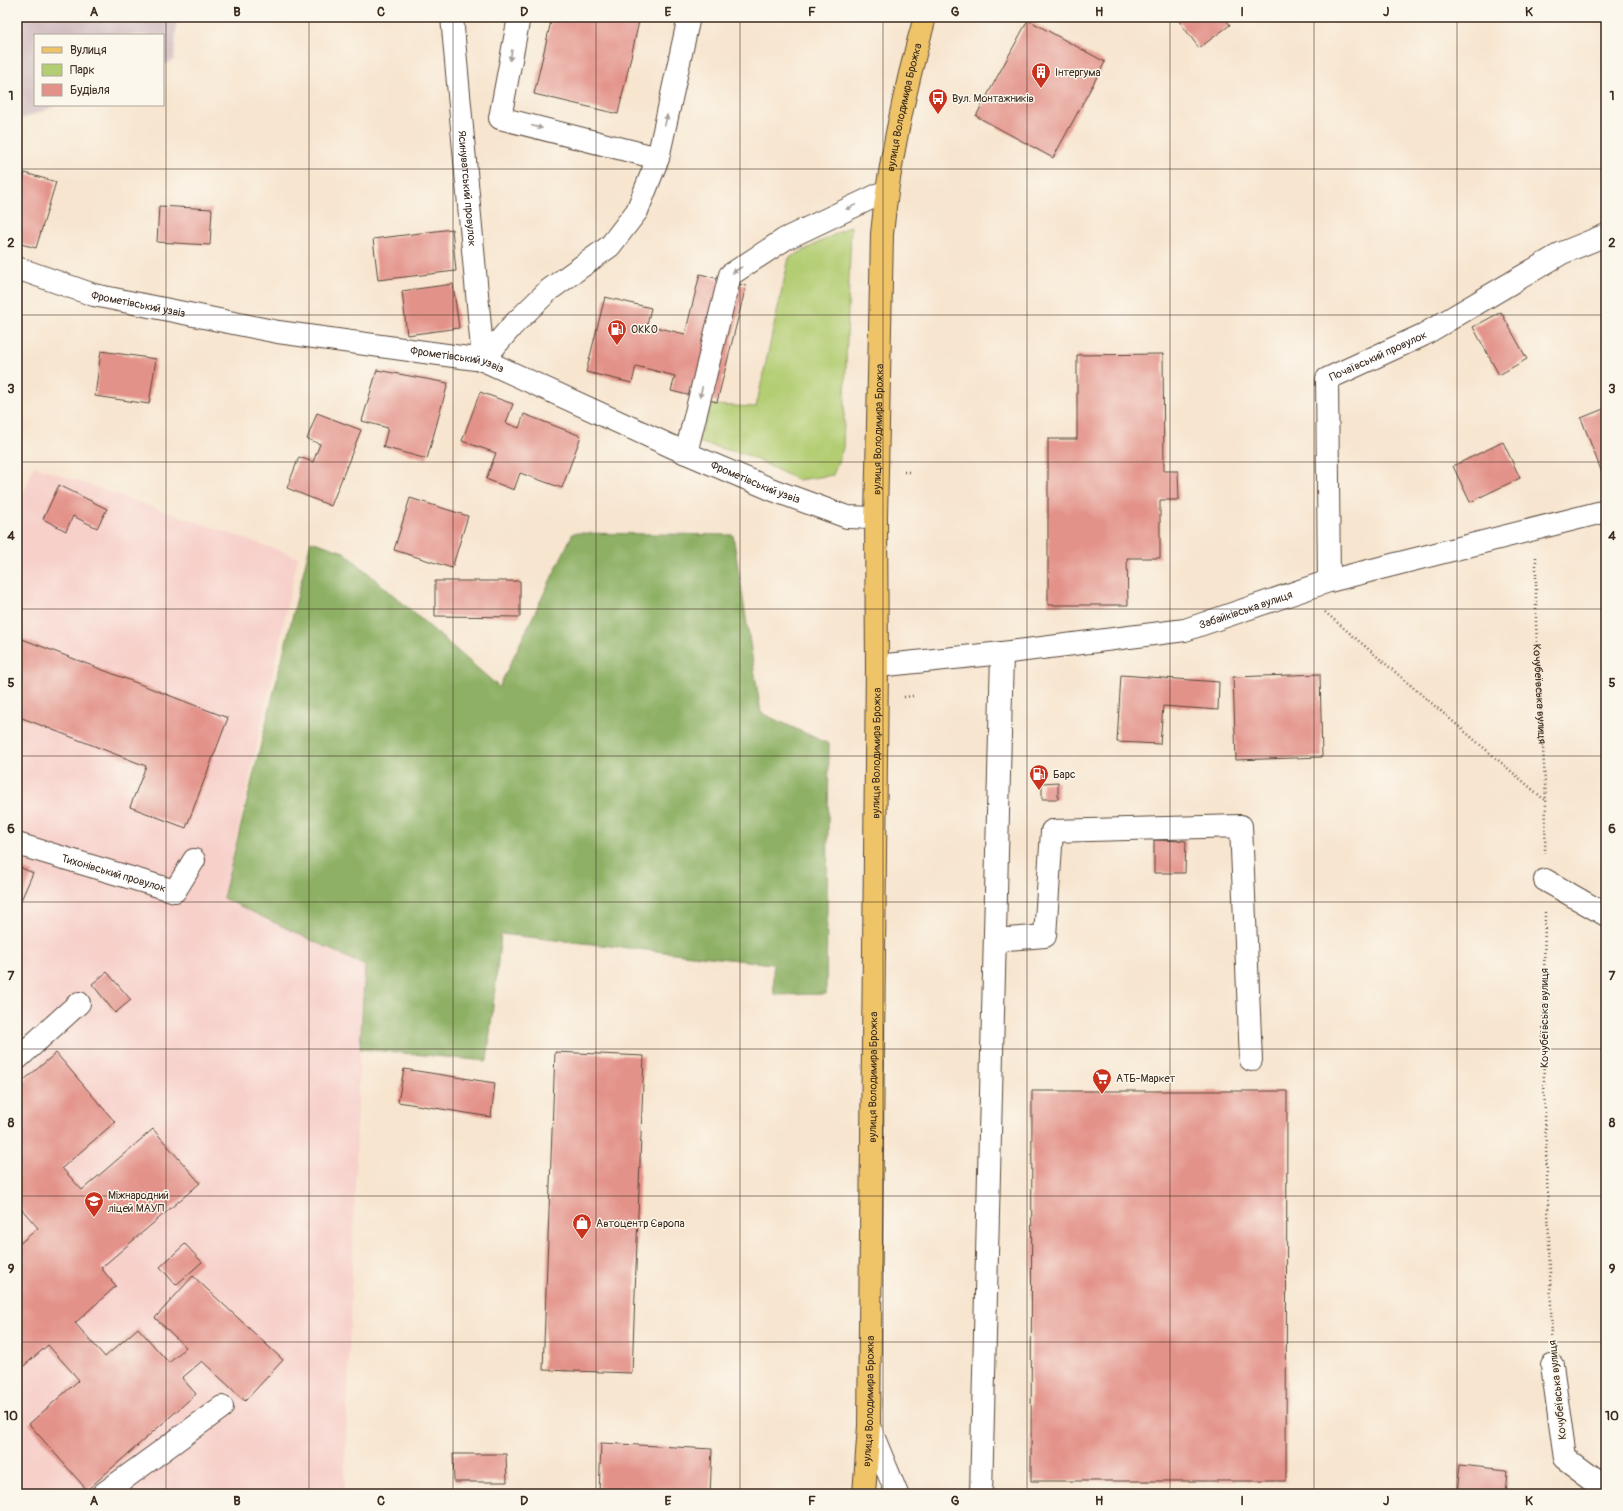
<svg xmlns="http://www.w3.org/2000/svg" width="1623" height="1511" font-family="Pangolin,sans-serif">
<rect width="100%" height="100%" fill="#fbf7ec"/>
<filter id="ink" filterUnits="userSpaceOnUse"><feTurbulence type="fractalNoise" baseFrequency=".025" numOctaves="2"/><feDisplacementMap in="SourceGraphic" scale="8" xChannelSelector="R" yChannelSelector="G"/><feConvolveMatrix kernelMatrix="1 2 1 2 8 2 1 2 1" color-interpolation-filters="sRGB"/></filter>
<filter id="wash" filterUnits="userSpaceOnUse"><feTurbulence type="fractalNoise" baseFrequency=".012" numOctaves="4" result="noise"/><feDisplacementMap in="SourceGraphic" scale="16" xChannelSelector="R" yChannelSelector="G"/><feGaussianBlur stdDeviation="0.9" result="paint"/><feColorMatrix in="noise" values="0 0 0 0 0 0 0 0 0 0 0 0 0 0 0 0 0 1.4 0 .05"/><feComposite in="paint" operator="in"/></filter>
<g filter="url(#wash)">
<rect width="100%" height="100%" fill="#f7e5cf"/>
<!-- built -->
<path fill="#f7d0ca" d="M 34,466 L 298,557 L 223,898 L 365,966 L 360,1049 L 344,1494 L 17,1494 L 17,509 Z"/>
<!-- industrial -->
<path fill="#d2bec2" d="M 17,17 L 177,17 L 174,60 L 163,65 L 163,35 L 35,35 L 35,105 L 58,105 L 17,121 Z"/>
<!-- green -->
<path fill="#b3cd73" stroke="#777c48" d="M 851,226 L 843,448 L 833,475 L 798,480 L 747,455 L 697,442 L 712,405 L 756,407 L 789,258 Z"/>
<!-- forest -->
<path fill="#8eb065" stroke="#646d42" d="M 573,533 L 733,535 L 761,713 L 829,744 L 826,994 L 774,995 L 773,964 L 501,934 L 487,1061 L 360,1049 L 365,966 L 223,898 L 311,541 L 344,552 L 499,687 Z"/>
<g id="blocks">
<!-- building -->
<path fill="#e39289" d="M 552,17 L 640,17 L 618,114 L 534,94 Z
M 1176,17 L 1224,17 L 1230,25 L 1199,48 Z
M 1028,20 L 1105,62 L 1053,158 L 976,116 Z
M 25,173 L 56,182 L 36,248 L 17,243 L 17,199 Z
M 159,206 L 212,209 L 210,245 L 157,242 Z
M 452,229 L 456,271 L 378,280 L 373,239 Z
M 700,274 L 746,286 L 717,402 L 671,391 L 675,376 L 636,366 L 632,383 L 586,372 L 605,297 L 651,308 L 647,325 L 685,334 Z
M 453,284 L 459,328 L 407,335 L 402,291 Z
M 1501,312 L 1527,359 L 1499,375 L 1473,327 Z
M 101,351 L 156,359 L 149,404 L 95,396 Z
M 1163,354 L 1164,471 L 1178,471 L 1179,500 L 1160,500 L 1160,558 L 1127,558 L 1128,605 L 1048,605 L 1048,439 L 1077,439 L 1077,355 Z
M 377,370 L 448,383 L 427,459 L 383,447 L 388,428 L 362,421 Z
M 480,392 L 513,404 L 506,423 L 519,428 L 524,414 L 581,436 L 562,488 L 520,473 L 514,490 L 486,479 L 496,453 L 462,441 Z
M 1606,408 L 1606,471 L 1602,473 L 1581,418 Z
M 317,413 L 361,430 L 331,506 L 287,488 L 299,457 L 313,462 L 320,444 L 307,439 Z
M 1503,442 L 1520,478 L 1470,502 L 1453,466 Z
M 59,485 L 107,509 L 97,528 L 73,516 L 66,531 L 43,519 Z
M 410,498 L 468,516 L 452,568 L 394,550 Z
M 435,581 L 520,581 L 520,617 L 435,616 Z
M 17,637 L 228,718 L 186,828 L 130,807 L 146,766 L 17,716 Z
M 1320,674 L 1322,757 L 1236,760 L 1233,677 Z
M 1121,675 L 1219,682 L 1218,710 L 1163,706 L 1160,744 L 1117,742 Z
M 1058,782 L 1058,799 L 1042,799 L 1042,783 Z
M 1154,840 L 1186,841 L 1185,873 L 1154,873 Z
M 17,866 L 33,873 L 18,907 L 17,907 Z
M 107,972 L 131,1000 L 115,1013 L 92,984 Z
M 555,1052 L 644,1056 L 632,1373 L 543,1370 Z
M 56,1053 L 115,1122 L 62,1168 L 82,1190 L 153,1129 L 200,1183 L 101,1268 L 116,1286 L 75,1323 L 105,1357 L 138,1328 L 169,1363 L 186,1347 L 155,1318 L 193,1276 L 283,1360 L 245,1401 L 202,1361 L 182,1378 L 196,1394 L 87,1490 L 29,1424 L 79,1380 L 48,1345 L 17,1372 L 17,1246 L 38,1228 L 19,1206 L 17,1207 L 17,1086 Z
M 404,1069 L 495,1083 L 491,1117 L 398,1102 Z
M 1032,1091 L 1287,1091 L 1286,1481 L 1031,1481 Z
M 185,1244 L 202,1262 L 176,1285 L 160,1267 Z
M 601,1443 L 712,1449 L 710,1494 L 599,1494 Z
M 453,1454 L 506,1454 L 507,1482 L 454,1482 Z
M 1460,1465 L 1507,1470 L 1505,1494 L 1457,1494 Z"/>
</g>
</g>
<g filter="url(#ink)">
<use href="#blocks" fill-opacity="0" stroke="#574639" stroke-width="1"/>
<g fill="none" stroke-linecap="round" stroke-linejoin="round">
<defs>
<g id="minor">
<path id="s2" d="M 452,17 L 483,360"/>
<path d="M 519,17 L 500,118 L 658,158"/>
<path id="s3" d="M 17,268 L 94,295 L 278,332 L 483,360 L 686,453 L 773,490 L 847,517 L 876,518"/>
<path d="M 483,360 L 512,326 L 549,290 L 610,246 L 637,211 L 658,158 L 689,17"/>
<path d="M 686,453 L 730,275 L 785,239 L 886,191"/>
<path id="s4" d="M 1329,581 L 1327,379 L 1423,335 L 1562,253 L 1606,235"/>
<path id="s5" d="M 877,666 L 1002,653 L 1185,630 L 1329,581 L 1606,511"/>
<path id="s6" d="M 17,844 L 175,891 L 194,860"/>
<path d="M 1545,880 L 1606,915"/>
<path d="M 995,940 L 1045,936 L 1052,831 L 1241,826 L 1251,1060"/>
<path d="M 17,1059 L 79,1003"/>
<path d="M 1552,1365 L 1565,1458 L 1596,1481 L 1606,1485"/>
<path d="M 869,1426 L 897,1494"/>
<path d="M 103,1494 L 222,1407"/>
<path d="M 981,1494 L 1002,653"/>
</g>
<g id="major">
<path id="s7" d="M 864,1494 L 869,1426 L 877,666 L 876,518 L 882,234 C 889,161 905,88 925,17"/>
</g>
</defs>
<!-- minor casing -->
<use href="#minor" stroke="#574639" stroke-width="24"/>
<!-- major casing -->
<use href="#major" stroke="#574639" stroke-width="24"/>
<!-- path -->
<g stroke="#574639" stroke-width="2.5" stroke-dasharray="1 3" stroke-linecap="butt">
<path d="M 904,472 L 912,472"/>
<path id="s1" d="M 1536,557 L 1536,624 L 1546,801 L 1545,853"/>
<path d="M 1325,612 L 1546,801"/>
<path d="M 904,697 L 913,696"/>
<path d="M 1545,912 L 1543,1049 L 1552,1337"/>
</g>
<!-- minor -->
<use href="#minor" stroke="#fff" stroke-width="22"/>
<!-- major -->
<use href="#major" stroke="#efc469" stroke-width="22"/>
</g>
<!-- one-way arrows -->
<defs><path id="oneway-solid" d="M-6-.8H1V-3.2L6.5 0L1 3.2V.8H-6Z"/></defs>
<g fill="#a79f9a">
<use href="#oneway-solid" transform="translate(511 55) rotate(101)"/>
<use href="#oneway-solid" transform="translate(666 120) rotate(-78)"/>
<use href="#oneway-solid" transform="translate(537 127) rotate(14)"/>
<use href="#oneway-solid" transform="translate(851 207) rotate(154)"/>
<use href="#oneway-solid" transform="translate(737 270) rotate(147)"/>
<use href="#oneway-solid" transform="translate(701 392) rotate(104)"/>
</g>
</g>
<!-- grid -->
<path fill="none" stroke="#3b2a1e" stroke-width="1" stroke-opacity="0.55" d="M 166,17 L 166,1494M 309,17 L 309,1494M 453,17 L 453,1494M 596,17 L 596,1494M 740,17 L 740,1494M 883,17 L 883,1494M 1027,17 L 1027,1494M 1170,17 L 1170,1494M 1314,17 L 1314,1494M 1457,17 L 1457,1494M 17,169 L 1606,169M 17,315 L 1606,315M 17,462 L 1606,462M 17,609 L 1606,609M 17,756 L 1606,756M 17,902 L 1606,902M 17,1049 L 1606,1049M 17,1196 L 1606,1196M 17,1342 L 1606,1342"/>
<!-- icons -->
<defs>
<symbol id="building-pin" viewBox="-11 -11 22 30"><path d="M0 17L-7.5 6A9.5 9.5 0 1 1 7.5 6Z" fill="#c8321e" stroke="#fbf7ec"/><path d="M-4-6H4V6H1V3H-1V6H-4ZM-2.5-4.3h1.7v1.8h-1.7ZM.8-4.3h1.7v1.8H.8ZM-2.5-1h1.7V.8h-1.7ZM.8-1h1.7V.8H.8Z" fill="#fff"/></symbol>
<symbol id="bus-pin" viewBox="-11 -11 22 30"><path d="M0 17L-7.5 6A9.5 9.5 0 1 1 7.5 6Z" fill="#c8321e" stroke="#fbf7ec"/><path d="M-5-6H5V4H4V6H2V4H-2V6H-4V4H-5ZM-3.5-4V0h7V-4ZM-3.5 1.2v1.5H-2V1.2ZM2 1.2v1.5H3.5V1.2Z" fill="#fff"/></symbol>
<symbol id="fuel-pin" viewBox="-11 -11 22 30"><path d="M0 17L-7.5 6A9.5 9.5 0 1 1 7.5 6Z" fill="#c8321e" stroke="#fbf7ec"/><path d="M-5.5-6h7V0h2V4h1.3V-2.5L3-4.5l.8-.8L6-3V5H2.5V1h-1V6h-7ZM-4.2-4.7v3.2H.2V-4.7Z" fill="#fff"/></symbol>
<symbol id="supermarket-pin" viewBox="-11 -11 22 30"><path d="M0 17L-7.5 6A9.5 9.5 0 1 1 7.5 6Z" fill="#c8321e" stroke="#fbf7ec"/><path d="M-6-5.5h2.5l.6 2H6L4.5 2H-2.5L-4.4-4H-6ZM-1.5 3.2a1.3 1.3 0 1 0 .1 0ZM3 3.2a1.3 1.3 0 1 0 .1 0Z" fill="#fff"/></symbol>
<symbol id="school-pin" viewBox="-11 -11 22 30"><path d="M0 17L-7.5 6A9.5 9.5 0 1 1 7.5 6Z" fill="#c8321e" stroke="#fbf7ec"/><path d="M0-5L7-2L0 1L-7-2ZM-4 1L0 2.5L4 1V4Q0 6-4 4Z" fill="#fff"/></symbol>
<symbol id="shop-pin" viewBox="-11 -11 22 30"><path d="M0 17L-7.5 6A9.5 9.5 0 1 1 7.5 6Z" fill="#c8321e" stroke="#fbf7ec"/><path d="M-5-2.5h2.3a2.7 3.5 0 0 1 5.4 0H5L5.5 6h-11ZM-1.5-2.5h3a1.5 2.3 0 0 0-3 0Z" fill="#fff"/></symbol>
</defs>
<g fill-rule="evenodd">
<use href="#building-pin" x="1030" y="61" width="22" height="30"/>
<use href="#bus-pin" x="927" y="87" width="22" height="30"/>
<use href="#fuel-pin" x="606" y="318" width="22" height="30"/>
<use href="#fuel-pin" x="1028" y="763" width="22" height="30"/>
<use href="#supermarket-pin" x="1091" y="1067" width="22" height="30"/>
<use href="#school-pin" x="83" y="1190" width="22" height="30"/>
<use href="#shop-pin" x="571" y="1212" width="22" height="30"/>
</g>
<g text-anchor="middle" stroke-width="3" stroke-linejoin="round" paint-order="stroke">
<!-- poi labels -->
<g font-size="11" fill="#3b2a1e" stroke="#fbf7ec" text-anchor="start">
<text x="1055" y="76">Інтергума</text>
<text x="952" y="102">Вул. Монтажників</text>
<text x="631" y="333">ОККО</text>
<text x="1053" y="778">Барс</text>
<text x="1116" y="1082">АТБ-Маркет</text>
<text x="108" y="1199">Міжнародний<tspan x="108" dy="13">ліцей МАУП</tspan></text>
<text x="596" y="1227">Автоцентр Європа</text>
</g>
<!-- street labels -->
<g font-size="11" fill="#3b2a1e" stroke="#fbf7ec">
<text dy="4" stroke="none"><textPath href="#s7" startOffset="1389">вулиця Володимира Брожка</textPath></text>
<text dy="4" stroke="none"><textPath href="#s2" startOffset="172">Ясинуватський провулок</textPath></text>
<text dy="4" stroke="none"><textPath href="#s3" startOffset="127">Фрометівський узвіз</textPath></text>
<text dy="4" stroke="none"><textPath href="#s4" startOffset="258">Почаївський провулок</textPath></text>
<text dy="4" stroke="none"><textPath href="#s3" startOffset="451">Фрометівський узвіз</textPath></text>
<text dy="4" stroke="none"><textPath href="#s7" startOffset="1065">вулиця Володимира Брожка</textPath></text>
<text dy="4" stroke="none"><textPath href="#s3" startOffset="775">Фрометівський узвіз</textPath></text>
<text dy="4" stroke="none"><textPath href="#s5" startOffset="374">Забайківська вулиця</textPath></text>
<text dy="4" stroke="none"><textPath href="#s1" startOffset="137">Кочубеївська вулиця</textPath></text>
<text dy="4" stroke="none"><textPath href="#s7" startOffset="741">вулиця Володимира Брожка</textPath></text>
<text dy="4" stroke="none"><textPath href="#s6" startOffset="101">Тихонівський провулок</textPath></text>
<text transform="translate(1544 1018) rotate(-90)" y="4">Кочубеївська вулиця</text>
<text dy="4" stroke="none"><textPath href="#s7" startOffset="417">вулиця Володимира Брожка</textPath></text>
<text transform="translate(1557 1390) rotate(-96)" y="4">Кочубеївська вулиця</text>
<text dy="4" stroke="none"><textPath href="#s7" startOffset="93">вулиця Володимира Брожка</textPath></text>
</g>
</g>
<!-- margin -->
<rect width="1623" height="1511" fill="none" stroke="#fbf7ec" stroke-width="44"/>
<!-- legend -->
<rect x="34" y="34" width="130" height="72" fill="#fbf7ec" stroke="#aea59a"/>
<rect x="42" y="47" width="20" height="6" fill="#efc469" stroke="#aea59a"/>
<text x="70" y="54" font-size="12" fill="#3b2a1e">Вулиця</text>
<rect x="42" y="64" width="20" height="12" fill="#b3cd73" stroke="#aea59a"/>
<text x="70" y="74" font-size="12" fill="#3b2a1e">Парк</text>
<rect x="42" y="84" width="20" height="12" fill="#e39289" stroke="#aea59a"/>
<text x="70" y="94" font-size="12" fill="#3b2a1e">Будівля</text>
<rect x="22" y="22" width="1579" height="1467" fill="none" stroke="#3b2a1e" stroke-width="1.5"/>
<g font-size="13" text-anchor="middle" font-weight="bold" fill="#3b2a1e">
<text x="94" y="16">A</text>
<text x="237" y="16">B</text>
<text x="381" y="16">C</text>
<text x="524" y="16">D</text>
<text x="668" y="16">E</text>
<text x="812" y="16">F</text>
<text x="955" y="16">G</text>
<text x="1099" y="16">H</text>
<text x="1242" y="16">I</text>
<text x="1386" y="16">J</text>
<text x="1529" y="16">K</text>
<text x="11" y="100">1</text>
<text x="1612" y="100">1</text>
<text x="11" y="247">2</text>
<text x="1612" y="247">2</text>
<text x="11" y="393">3</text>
<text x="1612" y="393">3</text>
<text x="11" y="540">4</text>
<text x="1612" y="540">4</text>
<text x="11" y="687">5</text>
<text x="1612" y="687">5</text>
<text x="11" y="833">6</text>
<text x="1612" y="833">6</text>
<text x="11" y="980">7</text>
<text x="1612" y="980">7</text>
<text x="11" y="1127">8</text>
<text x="1612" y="1127">8</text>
<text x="11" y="1273">9</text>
<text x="1612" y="1273">9</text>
<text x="11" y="1420">10</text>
<text x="1612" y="1420">10</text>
<text x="94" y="1505">A</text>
<text x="237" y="1505">B</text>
<text x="381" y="1505">C</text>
<text x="524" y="1505">D</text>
<text x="668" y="1505">E</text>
<text x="812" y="1505">F</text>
<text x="955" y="1505">G</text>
<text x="1099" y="1505">H</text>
<text x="1242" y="1505">I</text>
<text x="1386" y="1505">J</text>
<text x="1529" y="1505">K</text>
</g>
</svg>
